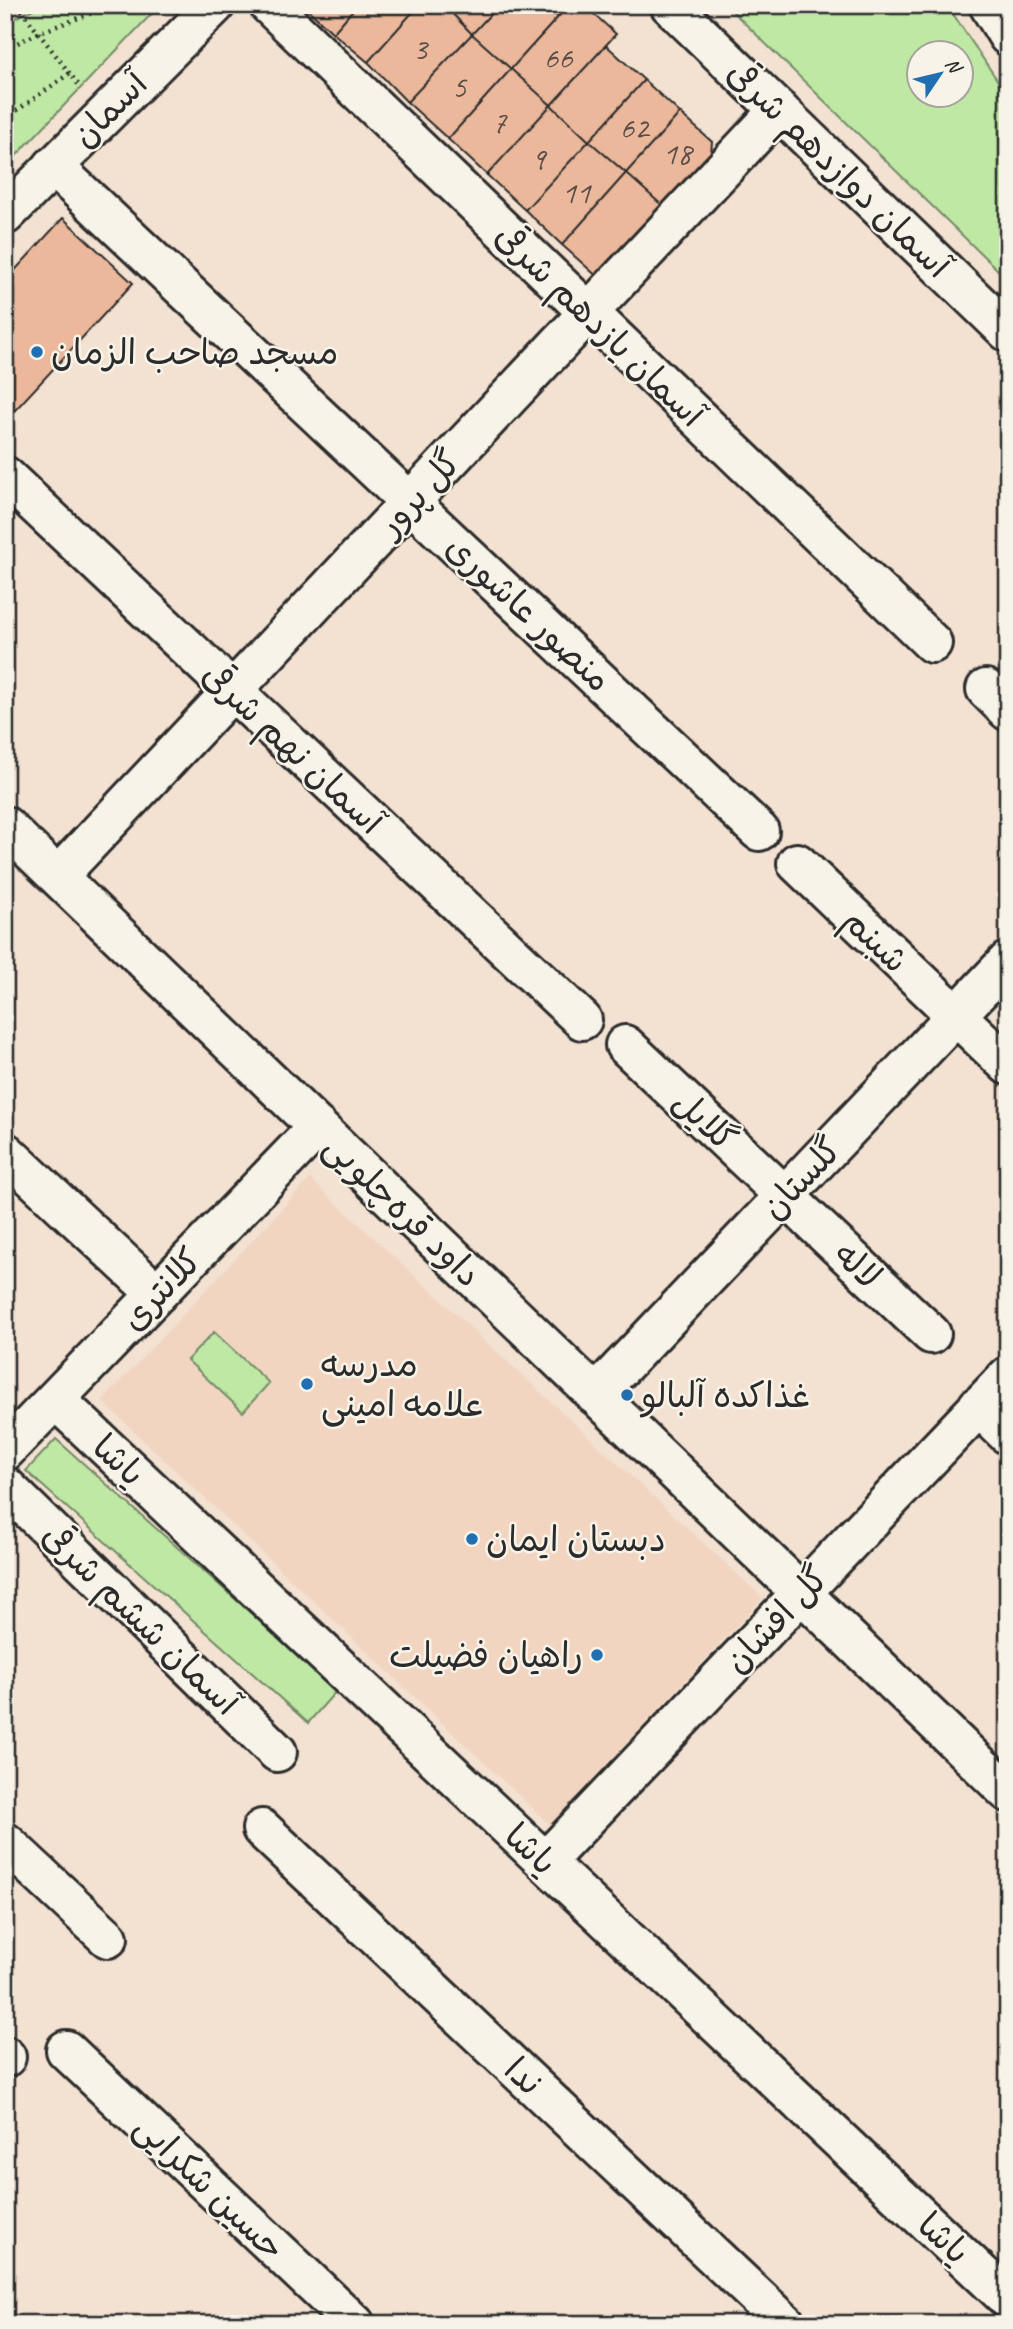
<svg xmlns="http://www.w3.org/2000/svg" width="1013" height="2329" font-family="Caveat,'Playpen Sans Arabic',sans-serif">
<rect width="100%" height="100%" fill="#f3e1d1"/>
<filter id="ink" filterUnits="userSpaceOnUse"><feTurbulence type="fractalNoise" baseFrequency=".0143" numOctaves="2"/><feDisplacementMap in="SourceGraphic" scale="14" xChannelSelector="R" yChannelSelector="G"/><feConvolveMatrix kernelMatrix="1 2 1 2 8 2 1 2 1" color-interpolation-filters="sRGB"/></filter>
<g filter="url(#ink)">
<!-- built -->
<path fill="#f1d5c1" d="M 310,1179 L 763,1598 L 550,1825 L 102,1401 Z"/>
<!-- green -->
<path fill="#bee8a4" stroke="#748a68" stroke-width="2" fill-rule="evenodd" d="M 41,5 L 160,5 L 11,161 L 5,155 L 5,23 Z
M 726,5 L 947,5 L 1008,96 L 1008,280 ZM 918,52 L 960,52 L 960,94 L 918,94 Z
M 214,1332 L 269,1383 L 243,1412 L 187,1360 Z
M 56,1439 L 337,1690 L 308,1723 L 26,1471 Z"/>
<!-- building -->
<path fill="#ebb89c" stroke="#2b2b2b" stroke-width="2" d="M 303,5 L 357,5 L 333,33 Z
M 357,5 L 419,5 L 368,62 L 333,33 Z
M 419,5 L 444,5 L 472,34 L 407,102 L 368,62 Z
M 444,5 L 499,5 L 472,34 Z
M 499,5 L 545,5 L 558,17 L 511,69 L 472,34 Z
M 569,5 L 584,5 L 616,34 L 551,105 L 511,69 Z
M 472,34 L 511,69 L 448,139 L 407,102 Z
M 606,45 L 644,80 L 589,141 L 551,105 Z
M 511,69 L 551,105 L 487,175 L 448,139 Z
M 644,80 L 680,113 L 626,173 L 589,141 Z
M 551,105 L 589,141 L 525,210 L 487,175 Z
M 680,113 L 712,142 L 710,164 L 665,208 L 626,173 Z
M 589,141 L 626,173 L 562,245 L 525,210 Z
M 626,173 L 665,208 L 600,279 L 562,245 Z
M 63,218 L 133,283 L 5,421 L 5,281 Z"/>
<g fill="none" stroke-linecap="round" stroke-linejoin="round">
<defs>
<path id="street" d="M 269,5 L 932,643
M 53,166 L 759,831
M 5,476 L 582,1020
M 986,689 L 1008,711
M 5,826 L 1008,1792
M 797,863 L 1008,1065
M 58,876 L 779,110
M 625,1045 L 931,1334
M 5,1152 L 157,1294
M 595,1395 L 1008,961
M 55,1399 L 1008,2299
M 978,1406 L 1008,1435
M 5,1451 L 318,1127
M 5,1486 L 277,1752
M 262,1829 L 786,2324
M 5,1842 L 108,1938
M 545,1862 L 1008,1376
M 66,2050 L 355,2324
M 5,2056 L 6,2057"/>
<path id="secondary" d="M 670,5 L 1008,332
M 5,215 L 215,5"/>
<path id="highway" d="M 989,5 L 1008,36"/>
</defs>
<!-- street casing -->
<use href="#street" stroke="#2b2b2b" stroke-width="44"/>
<!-- secondary casing -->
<use href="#secondary" stroke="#2b2b2b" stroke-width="44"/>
<!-- highway casing -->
<use href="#highway" stroke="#2b2b2b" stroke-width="44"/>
<!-- path -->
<path stroke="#2b2b2b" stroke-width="4.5" stroke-dasharray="2 5" stroke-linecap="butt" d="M 17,5 L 81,88
M 5,49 L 38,33 L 114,5
M 5,119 L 70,73"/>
<!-- street -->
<use href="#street" stroke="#f7f3e8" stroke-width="38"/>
<!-- secondary -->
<use href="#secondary" stroke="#f7f3e8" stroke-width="38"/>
<!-- highway -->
<use href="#highway" stroke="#f7f3e8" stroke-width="38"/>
</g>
</g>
<!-- markers -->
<g fill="#1f6fb2" stroke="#f7f3e8" stroke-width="2.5">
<circle cx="37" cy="352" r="7"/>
<circle cx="307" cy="1384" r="7"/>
<circle cx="627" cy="1395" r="7"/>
<circle cx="472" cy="1539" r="7"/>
<circle cx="597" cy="1655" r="7"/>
</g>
<g text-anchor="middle" stroke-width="5" stroke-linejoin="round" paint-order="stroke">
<!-- number labels -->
<g font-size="32" fill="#5b4e47">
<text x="420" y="59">3</text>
<text x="558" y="68">66</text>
<text x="459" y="97">5</text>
<text x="499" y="133">7</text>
<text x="634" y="138">62</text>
<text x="677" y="164">18</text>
<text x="538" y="169">9</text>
<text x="576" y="203">11</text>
</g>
<!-- street labels -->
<g font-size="35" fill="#2b2b2b" stroke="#f7f3e8">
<text transform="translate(109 109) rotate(-45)" y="12">آسمان</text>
<text transform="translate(839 169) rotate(44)" y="12">آسمان دوازدهم شرقی</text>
<text transform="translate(600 325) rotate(44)" y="12">آسمان یازدهم شرقی</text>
<text transform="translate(419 493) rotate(-47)" y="12">گل پرور</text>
<text transform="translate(529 613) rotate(43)" y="12">منصور عاشوری</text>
<text transform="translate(293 748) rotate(43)" y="12">آسمان نهم شرقی</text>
<text transform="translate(876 940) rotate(44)" y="12">شبنم</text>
<text transform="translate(705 1120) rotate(43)" y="12">گلایل</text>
<text transform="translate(801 1178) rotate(-46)" y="12">گلستان</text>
<text transform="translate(403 1210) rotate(44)" y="12">داود قره‌چلویی</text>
<text transform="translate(858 1265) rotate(43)" y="12">لاله</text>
<text transform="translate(161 1289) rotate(-46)" y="12">کلانتری</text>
<text transform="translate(119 1460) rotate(43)" y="12">یاشا</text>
<text transform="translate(141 1619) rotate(44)" y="12">آسمان ششم شرقی</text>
<text transform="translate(776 1619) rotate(-46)" y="12">گل افشان</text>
<text transform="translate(531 1849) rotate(43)" y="12">یاشا</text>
<text transform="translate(524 2076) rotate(43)" y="12">ندا</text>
<text transform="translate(210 2187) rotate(44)" y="12">حسین شکرایی</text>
<text transform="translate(944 2238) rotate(43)" y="12">یاشا</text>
</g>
<!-- poi labels -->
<g font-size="35" fill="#2b2b2b" stroke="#f7f3e8" text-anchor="start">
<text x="51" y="364">مسجد صاحب الزمان</text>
<text x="321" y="1376">مدرسه<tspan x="321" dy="40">علامه امینی</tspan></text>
<text x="641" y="1407">غذاکده آلبالو</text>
<text x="486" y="1551">دبستان ایمان</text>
<text x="583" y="1667" text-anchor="end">راهیان فضیلت</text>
</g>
</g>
<!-- margin -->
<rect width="1013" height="2329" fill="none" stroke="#f7f3e8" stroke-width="28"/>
<rect x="14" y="14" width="985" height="2301" fill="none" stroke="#2b2b2b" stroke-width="2.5" filter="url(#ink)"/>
<!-- north arrow -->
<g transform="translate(940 74) rotate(55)"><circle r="33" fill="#f7f3e8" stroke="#a5a39c" stroke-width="2"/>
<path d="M0-5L12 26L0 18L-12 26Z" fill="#1f6fb2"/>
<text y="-10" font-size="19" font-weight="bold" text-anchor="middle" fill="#2b2b2b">N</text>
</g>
</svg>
